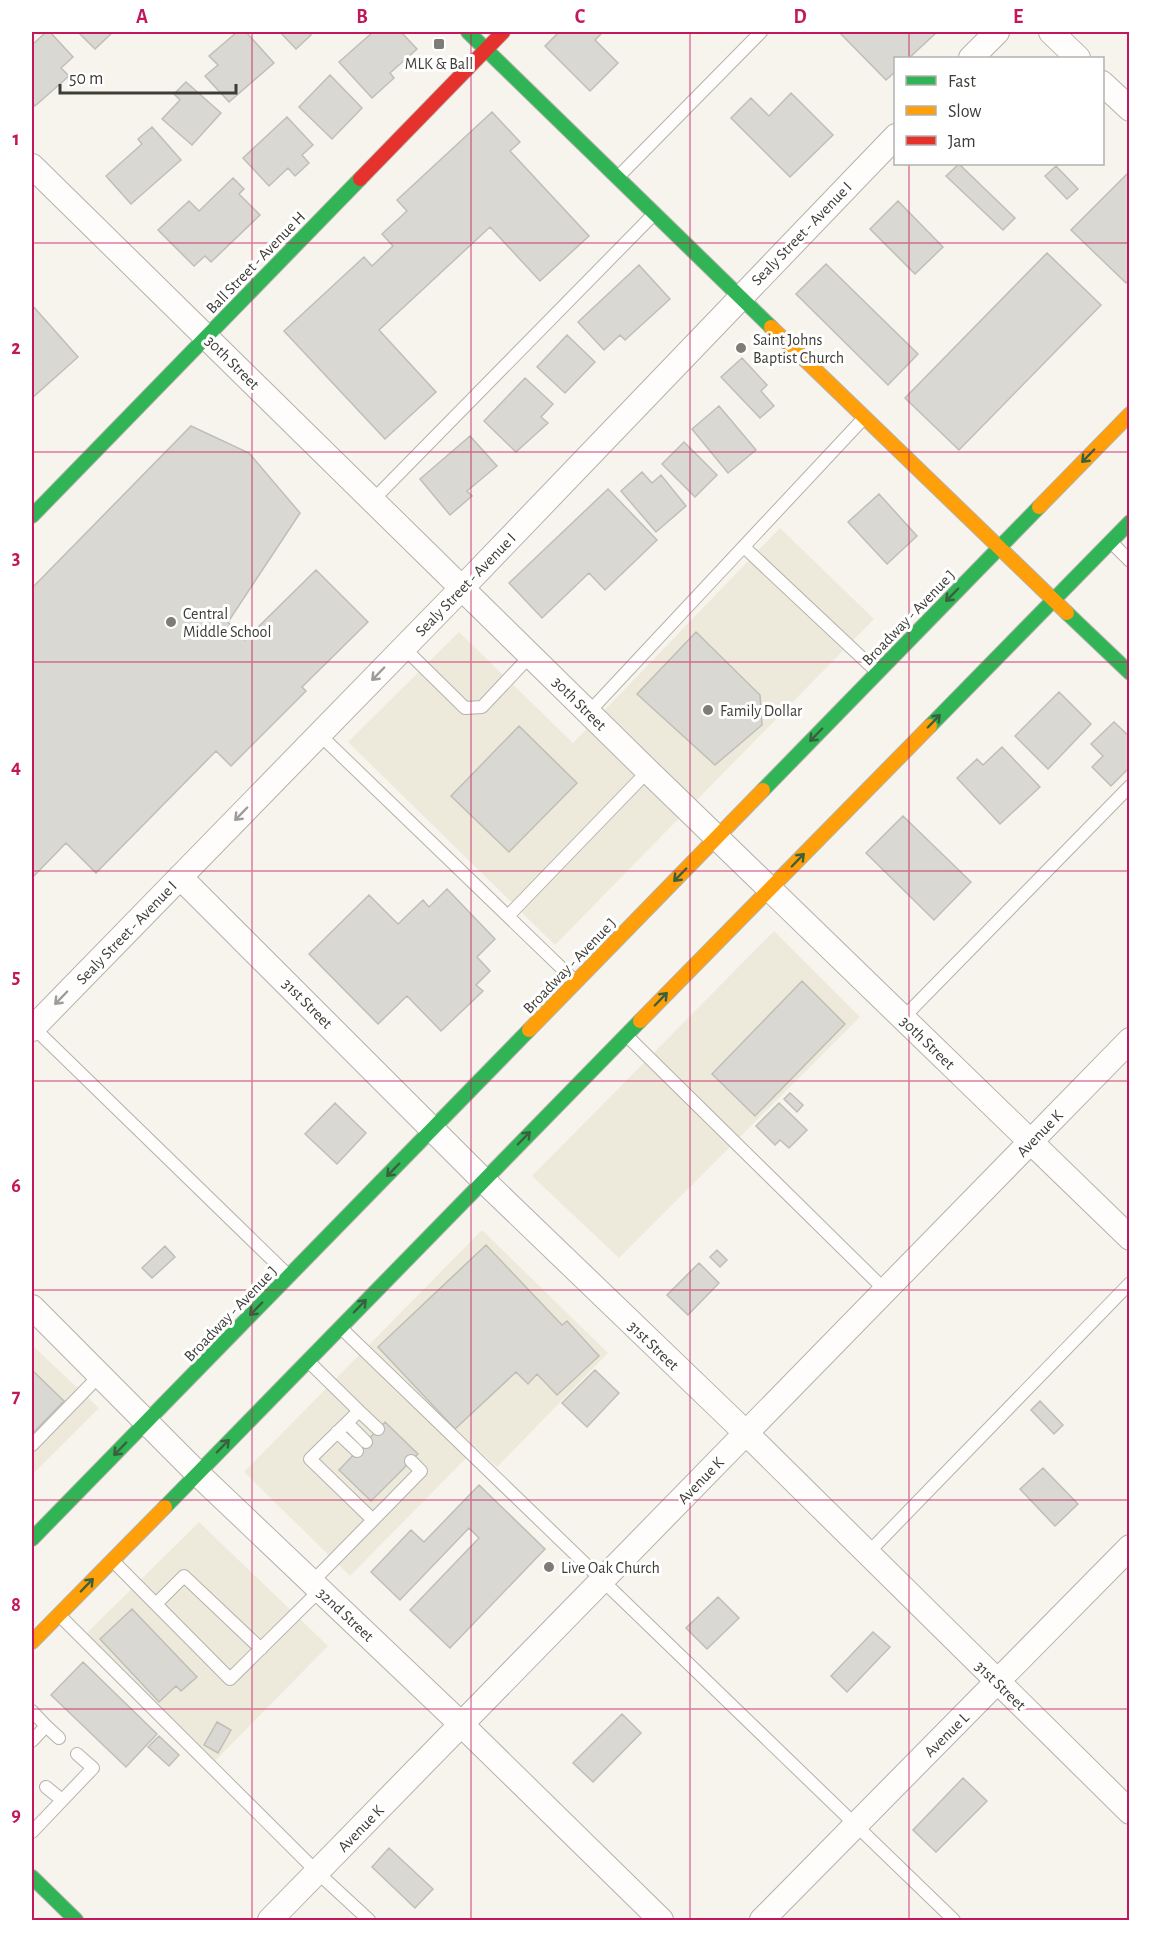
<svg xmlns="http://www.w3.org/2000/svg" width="1161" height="1952" font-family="'Alegreya Sans',sans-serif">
<rect width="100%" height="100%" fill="#f6f4ec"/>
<!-- built -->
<path fill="#eeeadb" d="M 780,528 L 874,619 L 555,945 L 348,742 L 459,632 L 573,743 Z
M 774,931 L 860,1017 L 619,1258 L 532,1176 Z
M 482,1230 L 608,1353 L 497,1467 L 476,1448 L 350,1576 L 244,1472 Z
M 32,1345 L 99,1408 L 32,1475 Z
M 199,1522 L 328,1646 L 215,1761 L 87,1633 Z"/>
<!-- building -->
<path fill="#d9d8d2" stroke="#bfbeb7" stroke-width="1.5" d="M 46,32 L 50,32 L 73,57 L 61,68 L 69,76 L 35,106 L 32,102 L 32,45 Z
M 78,32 L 113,32 L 95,49 Z
M 237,32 L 246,32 L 274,63 L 229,102 L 205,76 L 218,65 L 209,56 Z
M 280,32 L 308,32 L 311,35 L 296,49 Z
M 373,32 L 401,32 L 417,49 L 390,73 L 394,78 L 372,98 L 339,62 Z
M 559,32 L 600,32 L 602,33 L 595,40 L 618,63 L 590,91 L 545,46 Z
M 839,32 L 937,32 L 909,58 L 896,58 L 896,71 L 886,80 Z
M 330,75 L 362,108 L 332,139 L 299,107 Z
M 186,82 L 221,113 L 192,145 L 162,119 L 180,100 L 174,94 Z
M 791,93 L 833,135 L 790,177 L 731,118 L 751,98 L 769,116 Z
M 492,112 L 520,142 L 510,151 L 589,236 L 540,281 L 490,227 L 379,330 L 436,392 L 385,439 L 284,331 L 364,257 L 372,266 L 393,246 L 382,234 L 407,211 L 397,200 Z
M 287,117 L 313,145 L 302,155 L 309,163 L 295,176 L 288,168 L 269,186 L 243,158 Z
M 152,127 L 181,160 L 131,204 L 106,176 L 142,144 L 138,139 Z
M 959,164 L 1015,218 L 1003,230 L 946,176 Z
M 1056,166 L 1078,189 L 1067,199 L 1045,176 Z
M 1130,171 L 1130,279 L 1126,283 L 1071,230 Z
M 233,178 L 244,189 L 239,194 L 260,215 L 211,262 L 205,256 L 194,266 L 158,230 L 189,201 L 199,211 Z
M 898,201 L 943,247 L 915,274 L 870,229 Z
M 1047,253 L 1101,305 L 959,450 L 905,398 Z
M 826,264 L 918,354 L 888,385 L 796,294 Z
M 639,265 L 670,299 L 625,340 L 620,335 L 604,350 L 578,322 Z
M 32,305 L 78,357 L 32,398 Z
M 567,335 L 595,362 L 565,393 L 537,367 Z
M 742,358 L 767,385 L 761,391 L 774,406 L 760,418 L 721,377 Z
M 525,378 L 553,404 L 541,417 L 548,423 L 516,452 L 484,421 Z
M 719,406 L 756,450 L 728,473 L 692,429 Z
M 191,426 L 249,453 L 300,513 L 228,622 L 233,628 L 245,640 L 316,570 L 368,622 L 302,687 L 306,691 L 231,766 L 216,751 L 96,873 L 66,843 L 32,878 L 32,588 Z
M 470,436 L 497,466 L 467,491 L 472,496 L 450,515 L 420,479 Z
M 684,442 L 717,475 L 695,497 L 662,464 Z
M 642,472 L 652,483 L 661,475 L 686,506 L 656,532 L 621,491 Z
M 608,489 L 657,540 L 605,590 L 589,573 L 542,618 L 509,583 Z
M 879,494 L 917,536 L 887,564 L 848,522 Z
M 696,632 L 760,695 L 762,725 L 715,765 L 637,694 Z
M 1059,692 L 1091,724 L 1048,769 L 1015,736 Z
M 1114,722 L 1130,737 L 1130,767 L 1111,786 L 1092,767 L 1103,756 L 1091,744 Z
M 519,726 L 577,783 L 509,852 L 451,796 Z
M 1002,747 L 1040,787 L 1000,824 L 957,778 L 977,759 L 983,765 Z
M 903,816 L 971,882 L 934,920 L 866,853 Z
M 447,889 L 495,939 L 477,957 L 490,971 L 476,985 L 483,991 L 441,1031 L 407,996 L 378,1024 L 309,954 L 369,895 L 398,924 L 423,900 L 429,907 Z
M 802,981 L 845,1024 L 755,1116 L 712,1074 Z
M 790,1093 L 803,1105 L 797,1112 L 784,1099 Z
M 335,1103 L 366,1133 L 337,1164 L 305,1134 Z
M 779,1103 L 807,1130 L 789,1148 L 780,1140 L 775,1145 L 756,1126 Z
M 486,1245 L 562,1325 L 567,1321 L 599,1356 L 557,1395 L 537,1374 L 528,1384 L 516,1372 L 455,1429 L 378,1347 Z
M 165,1246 L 175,1257 L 152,1278 L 142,1268 Z
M 717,1250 L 727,1260 L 720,1267 L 710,1257 Z
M 699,1263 L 719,1283 L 688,1315 L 667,1295 Z
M 595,1370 L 619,1393 L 587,1427 L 562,1403 Z
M 33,1371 L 64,1401 L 32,1434 L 32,1372 Z
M 1040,1401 L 1063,1425 L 1054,1434 L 1031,1410 Z
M 385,1422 L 418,1454 L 371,1501 L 339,1470 Z
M 1043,1468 L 1078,1504 L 1055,1526 L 1020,1489 Z
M 479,1485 L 545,1549 L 450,1648 L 410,1610 L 479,1538 L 469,1528 L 400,1600 L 371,1572 L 411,1530 L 424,1542 Z
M 718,1597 L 739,1618 L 707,1649 L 686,1628 Z
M 132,1609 L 197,1677 L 181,1691 L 176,1686 L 159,1702 L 100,1639 Z
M 873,1632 L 890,1647 L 847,1692 L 831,1676 Z
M 83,1662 L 157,1734 L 126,1767 L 51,1695 Z
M 622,1714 L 641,1733 L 593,1782 L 573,1763 Z
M 217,1722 L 231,1730 L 218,1753 L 204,1745 Z
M 159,1736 L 179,1755 L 169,1766 L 148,1747 Z
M 963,1778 L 987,1801 L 936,1852 L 913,1830 Z
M 389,1848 L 433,1889 L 415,1908 L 372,1867 Z"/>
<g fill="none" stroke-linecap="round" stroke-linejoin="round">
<defs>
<path id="lane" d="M 617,178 L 761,32
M 373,500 L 652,216
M 1111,542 L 1130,561
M 744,547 L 876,671
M 404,648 L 465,708 L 482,707 L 531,655
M 589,712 L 863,419
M 319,734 L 575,981
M 508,916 L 648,771
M 903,1018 L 1130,786
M 33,1027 L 288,1275
M 627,1036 L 885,1290
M 341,1328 L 954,1920
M 309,1362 L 359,1411 L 310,1459 L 373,1520 L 312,1582
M 359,1411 L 378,1429
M 347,1423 L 366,1442
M 337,1432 L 357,1451
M 32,1445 L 100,1375
M 373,1520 L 421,1471 L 411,1461
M 867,1554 L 1130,1283
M 113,1561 L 230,1679 L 320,1590
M 156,1604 L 184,1576 L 261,1649
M 59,1615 L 317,1872 L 369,1920
M 32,1711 L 46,1726
M 32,1741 L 46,1726 L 59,1738
M 46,1787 L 62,1800
M 32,1832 L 93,1768 L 77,1754"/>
<path id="street" d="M 1051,32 L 1078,58
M 971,58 L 997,32
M 1102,83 L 1130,109
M 32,166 L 648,771 L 1130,1238
M 180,877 L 483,1180 L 746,1433 L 1130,1812
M 32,1029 L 462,588 L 896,136
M 32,1307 L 197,1473 L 462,1725 L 661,1920
M 270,1920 L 1130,1040
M 762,1920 L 1130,1547"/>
<path id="fast" d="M 468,32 L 771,327
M 32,516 L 360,179
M 1067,613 L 1130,673
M 930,726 L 1130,522
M 763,790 L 1039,507
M 165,1507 L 640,1021
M 32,1539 L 529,1030
M 32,1877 L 76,1920"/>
<path id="slow" d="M 771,327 L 1067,613
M 1039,507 L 1130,414
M 640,1021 L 930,726
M 529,1030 L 763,790
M 32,1642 L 165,1507"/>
<path id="jam" d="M 360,179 L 503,32"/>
</defs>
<!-- lane casing -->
<use href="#lane" stroke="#b3b2ac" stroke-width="14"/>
<!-- street casing -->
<use href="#street" stroke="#b3b2ac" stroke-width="26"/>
<!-- fast casing -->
<use href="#fast" stroke="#b3b2ac" stroke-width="16"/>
<!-- slow casing -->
<use href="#slow" stroke="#b3b2ac" stroke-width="16"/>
<!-- jam casing -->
<use href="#jam" stroke="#b3b2ac" stroke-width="16"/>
<!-- lane -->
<use href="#lane" stroke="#fefdfc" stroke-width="12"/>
<!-- street -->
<use href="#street" stroke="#fefdfc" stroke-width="24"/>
<!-- fast -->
<use href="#fast" stroke="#30b455" stroke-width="14"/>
<!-- slow -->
<use href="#slow" stroke="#ff9f0a" stroke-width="14"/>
<!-- jam -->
<use href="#jam" stroke="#e5322d" stroke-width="14"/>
</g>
<!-- one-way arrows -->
<defs><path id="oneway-shaft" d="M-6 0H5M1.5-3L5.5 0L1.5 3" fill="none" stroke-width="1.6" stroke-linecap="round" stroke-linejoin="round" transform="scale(1.5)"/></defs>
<g stroke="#39603f">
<use href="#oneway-shaft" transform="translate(1088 456) rotate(134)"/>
<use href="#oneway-shaft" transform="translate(952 595) rotate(134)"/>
<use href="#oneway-shaft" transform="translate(934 721) rotate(-46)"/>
<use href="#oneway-shaft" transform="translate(816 735) rotate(134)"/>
<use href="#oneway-shaft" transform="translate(798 860) rotate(-46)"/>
<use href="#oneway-shaft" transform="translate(680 875) rotate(134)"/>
<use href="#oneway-shaft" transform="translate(661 999) rotate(-46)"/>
<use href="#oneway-shaft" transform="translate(524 1138) rotate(-46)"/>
<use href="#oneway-shaft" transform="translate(393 1170) rotate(134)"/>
<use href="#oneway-shaft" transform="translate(360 1306) rotate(-46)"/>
<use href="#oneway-shaft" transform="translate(256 1309) rotate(134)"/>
<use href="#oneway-shaft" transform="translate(223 1446) rotate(-46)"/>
<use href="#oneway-shaft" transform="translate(120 1449) rotate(134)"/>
<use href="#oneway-shaft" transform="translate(87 1585) rotate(-46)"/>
</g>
<g stroke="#9e9c99">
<use href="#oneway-shaft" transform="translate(378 674) rotate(134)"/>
<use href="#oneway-shaft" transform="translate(241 814) rotate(134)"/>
<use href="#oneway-shaft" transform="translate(61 998) rotate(134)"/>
</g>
<!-- grid -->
<path fill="none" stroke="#c2185b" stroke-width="1.5" stroke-opacity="0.55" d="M 252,32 L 252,1920M 471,32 L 471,1920M 690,32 L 690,1920M 909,32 L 909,58M 909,164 L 909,1920M 32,243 L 1130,243M 32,452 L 1130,452M 32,662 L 1130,662M 32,871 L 1130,871M 32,1081 L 1130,1081M 32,1290 L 1130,1290M 32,1500 L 1130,1500M 32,1709 L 1130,1709"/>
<!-- markers -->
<g fill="#7e7c76" stroke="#fff" stroke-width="2">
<rect x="433" y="38" width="12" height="12" rx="3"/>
<circle cx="741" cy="348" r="6"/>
<circle cx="171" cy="622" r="6"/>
<circle cx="708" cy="710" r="6"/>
<circle cx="549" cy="1567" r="6"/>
</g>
<g text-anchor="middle" stroke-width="6" stroke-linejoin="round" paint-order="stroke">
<!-- poi labels -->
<g font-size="16" fill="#3d3c36" stroke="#fff" text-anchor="start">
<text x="439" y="69" text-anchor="middle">MLK &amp; Ball</text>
<text x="753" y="345">Saint Johns<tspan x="753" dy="18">Baptist Church</tspan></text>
<text x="183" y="619">Central<tspan x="183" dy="18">Middle School</tspan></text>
<text x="720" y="716">Family Dollar</text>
<text x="561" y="1573">Live Oak Church</text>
</g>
<!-- street labels -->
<g font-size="16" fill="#3d3c36" stroke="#fff">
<text transform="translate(801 233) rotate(-46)" y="6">Sealy Street - Avenue I</text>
<text transform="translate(255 262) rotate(-46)" y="6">Ball Street - Avenue H</text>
<text transform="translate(233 362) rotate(45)" y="6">30th Street</text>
<text transform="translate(465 584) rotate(-46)" y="6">Sealy Street - Avenue I</text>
<text transform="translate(908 617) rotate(-46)" y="6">Broadway - Avenue J</text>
<text transform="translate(580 703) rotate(45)" y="6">30th Street</text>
<text transform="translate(126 932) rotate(-46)" y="6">Sealy Street - Avenue I</text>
<text transform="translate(569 965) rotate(-46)" y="6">Broadway - Avenue J</text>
<text transform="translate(308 1003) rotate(45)" y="6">31st Street</text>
<text transform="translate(928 1042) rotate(44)" y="6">30th Street</text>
<text transform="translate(1039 1133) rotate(-46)" y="6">Avenue K</text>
<text transform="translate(230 1313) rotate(-46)" y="6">Broadway - Avenue J</text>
<text transform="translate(654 1345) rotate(44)" y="6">31st Street</text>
<text transform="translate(700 1480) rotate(-46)" y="6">Avenue K</text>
<text transform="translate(346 1614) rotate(43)" y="6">32nd Street</text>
<text transform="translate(1001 1685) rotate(44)" y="6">31st Street</text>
<text transform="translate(946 1734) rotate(-45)" y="6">Avenue L</text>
<text transform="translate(360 1828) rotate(-46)" y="6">Avenue K</text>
</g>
</g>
<!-- border -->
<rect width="1161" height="1952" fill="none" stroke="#ffffff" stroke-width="66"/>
<!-- legend -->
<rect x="894" y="57" width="210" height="108" fill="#ffffff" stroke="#b1b1af" stroke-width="1.5"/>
<rect x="906" y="76" width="30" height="9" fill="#30b455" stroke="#b1b1af" stroke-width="1.5"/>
<text x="948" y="87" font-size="18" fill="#3d3c36">Fast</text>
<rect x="906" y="106" width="30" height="9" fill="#ff9f0a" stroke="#b1b1af" stroke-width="1.5"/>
<text x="948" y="117" font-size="18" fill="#3d3c36">Slow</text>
<rect x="906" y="136" width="30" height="9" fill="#e5322d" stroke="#b1b1af" stroke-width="1.5"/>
<text x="948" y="147" font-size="18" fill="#3d3c36">Jam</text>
<!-- scale -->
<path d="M60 84v9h176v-9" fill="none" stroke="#3d3c36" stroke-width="3"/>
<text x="69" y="84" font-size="18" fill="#3d3c36" stroke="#ffffff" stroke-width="4.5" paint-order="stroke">50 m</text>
<rect x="33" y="33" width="1095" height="1886" fill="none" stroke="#c2185b" stroke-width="2"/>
<g font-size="20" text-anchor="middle" font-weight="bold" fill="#c2185b">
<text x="142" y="23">A</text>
<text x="362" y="23">B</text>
<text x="580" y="23">C</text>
<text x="800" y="23">D</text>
<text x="1018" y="23">E</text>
<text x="16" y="145">1</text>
<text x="16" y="354">2</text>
<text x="16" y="564">3</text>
<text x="16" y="773">4</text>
<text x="16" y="983">5</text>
<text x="16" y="1192">6</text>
<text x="16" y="1402">7</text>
<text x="16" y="1611">8</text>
<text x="16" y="1821">9</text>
</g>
</svg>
